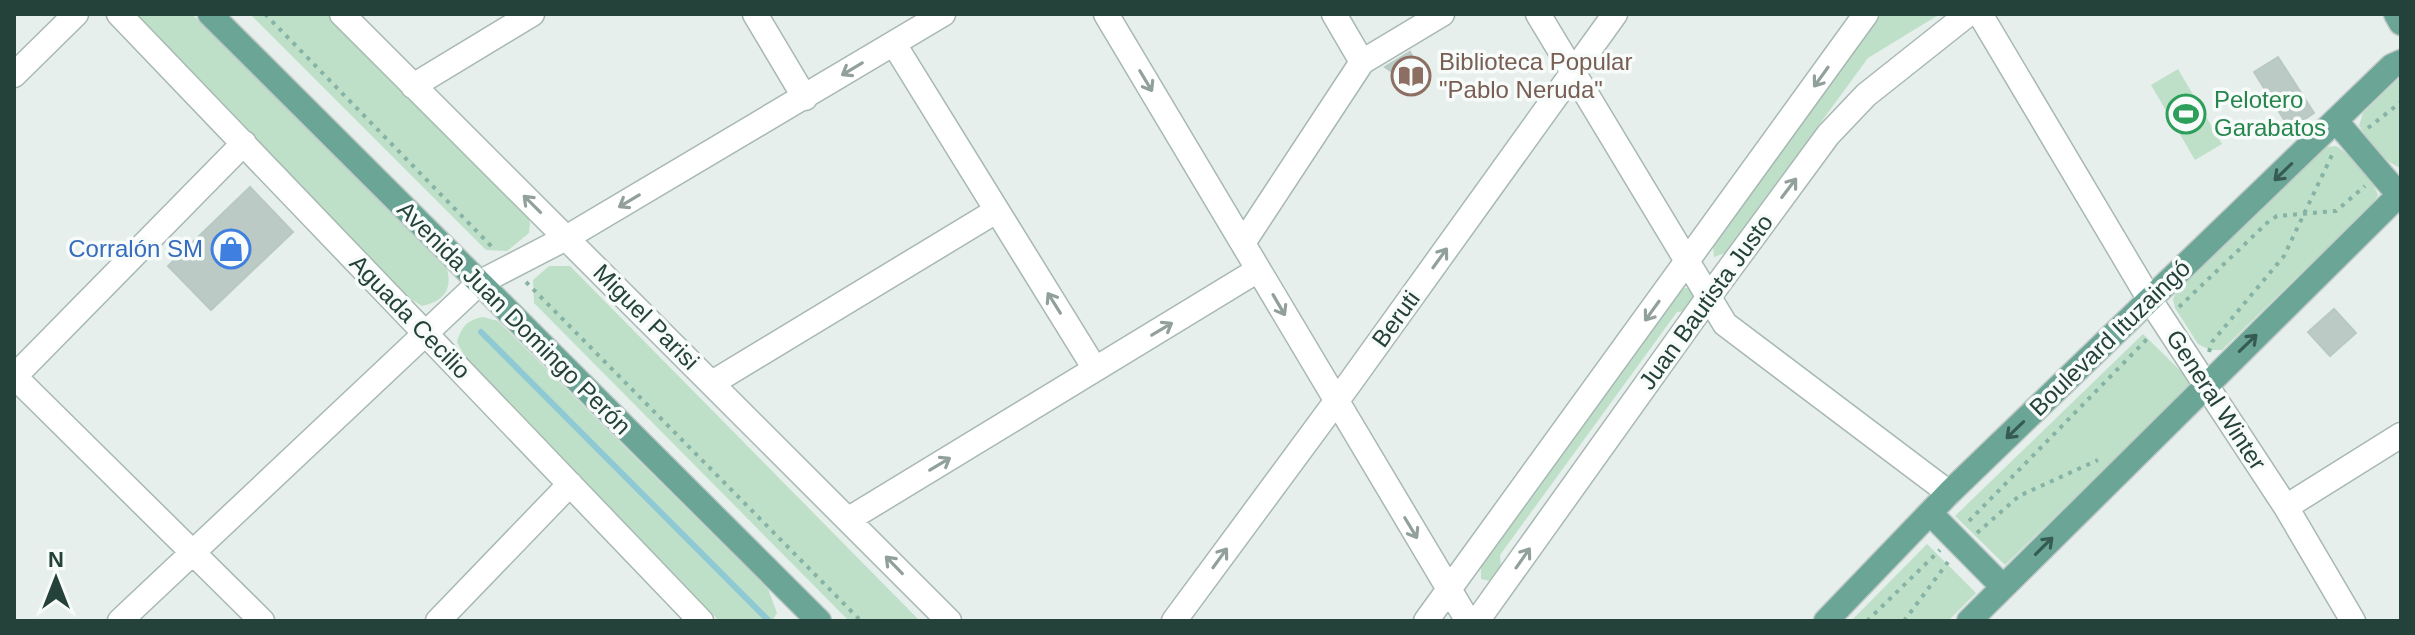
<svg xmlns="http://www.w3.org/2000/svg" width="2415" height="635" font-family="Arial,sans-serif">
<rect width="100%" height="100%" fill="#e6efeb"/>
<!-- green -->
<path fill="#bfe0c8" d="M 131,14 L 192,14 L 447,269 C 453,291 442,302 422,306 L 406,296 Z
M 250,14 L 329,14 L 527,214 L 530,223 L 529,233 L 507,251 L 486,250 Z
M 1881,14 L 1940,14 L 1868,58 L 1725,253 L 1714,257 L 1713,245 Z
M 2178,69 L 2222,144 L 2195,160 L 2151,85 Z
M 2401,76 L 2401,168 C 2384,162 2368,141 2359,125 L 2363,113 Z
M 2336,146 C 2351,155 2372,178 2378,195 L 2374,202 L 2222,350 L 2210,350 L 2198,344 L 2175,308 L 2173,299 L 2178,289 L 2327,147 Z
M 549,266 L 570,266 L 920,621 L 849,621 L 534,303 L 533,280 Z
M 1685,288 L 1693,288 L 1696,296 L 1688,311 L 1677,312 L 1500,555 L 1501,568 L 1491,581 L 1481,579 L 1481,563 L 1678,293 Z
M 483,317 L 498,321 L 768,589 L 777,613 L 772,621 L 719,621 L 464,355 L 457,342 C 462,326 467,320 483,317 Z
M 2143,334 L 2193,383 L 2005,565 L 1955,516 Z
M 1927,544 L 1976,593 L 1948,621 L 1851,621 Z"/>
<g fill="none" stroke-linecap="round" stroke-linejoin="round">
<!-- stream -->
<path stroke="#8ec9d4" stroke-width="6" d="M 481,332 L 769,621"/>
</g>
<!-- building -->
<path fill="#bbcac4" stroke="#b8c9c2" stroke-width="2" d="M 1410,52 L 1429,85 L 1421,92 L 1385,67 Z
M 2278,57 L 2314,113 L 2290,129 L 2254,72 Z
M 250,187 L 293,232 L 211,310 L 168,266 Z
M 2334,309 L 2356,333 L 2330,356 L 2308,332 Z"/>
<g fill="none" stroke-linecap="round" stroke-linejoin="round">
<defs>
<path id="minor" d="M 119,14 L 701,621
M 342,14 L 949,621
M 755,14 L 805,98
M 1106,14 L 1468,621
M 1334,14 L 1362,62
M 1538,14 L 1725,324 L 1949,493
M 1980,14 L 2150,300 L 2286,507 L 2353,621
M 894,44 L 1095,369
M 14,75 L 76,14
M 413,86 L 532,14
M 1243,243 L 1362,62 L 1442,14
M 14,376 L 262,621
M 14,377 L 244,143
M 712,383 L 996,211
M 2286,507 L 2401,435
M 849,519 L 1258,270
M 120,621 L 479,283 L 566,238 L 943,14
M 438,621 L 570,484
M 1174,621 L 1349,384 L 1615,14
M 1426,621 L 1866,14
M 1477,621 L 1708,298 L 1828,135 L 1866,95 L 1968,14"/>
<path id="major" d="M 210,14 L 819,621
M 2396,14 L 2401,23
M 2336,121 L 2399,195
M 1930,513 L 2003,587
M 1826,621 L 1949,493 L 2392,66 L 2401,62
M 1969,621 L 2401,193"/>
</defs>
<!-- minor casing -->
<use href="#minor" stroke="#a8b8b2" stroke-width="27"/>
<!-- major casing -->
<use href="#major" stroke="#c2cac8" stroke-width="27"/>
<!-- path -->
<path stroke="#86b3a5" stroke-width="4" stroke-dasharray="4 6" stroke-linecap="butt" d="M 265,14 L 495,250
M 2368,128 L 2401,102
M 526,282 L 861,621
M 2179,307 L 2269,221 L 2277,216 L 2336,211 L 2365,186
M 2209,352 L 2212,342 L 2284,256 L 2332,155
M 1969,521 L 2150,336
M 1977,533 L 2019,496 L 2098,460
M 1867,621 L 1940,550
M 1904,621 L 1948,562"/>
<!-- minor -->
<use href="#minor" stroke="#fff" stroke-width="24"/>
<!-- major -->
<use href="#major" stroke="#6aa596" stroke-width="24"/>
</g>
<!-- one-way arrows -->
<defs><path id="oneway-shaft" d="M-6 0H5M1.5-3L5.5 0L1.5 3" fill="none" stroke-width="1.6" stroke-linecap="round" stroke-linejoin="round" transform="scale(2)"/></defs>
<g stroke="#92a09c">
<use href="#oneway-shaft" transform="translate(852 69) rotate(149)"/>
<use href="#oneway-shaft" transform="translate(1821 77) rotate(126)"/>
<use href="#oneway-shaft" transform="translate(1146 81) rotate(59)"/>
<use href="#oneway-shaft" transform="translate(1789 188) rotate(-53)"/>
<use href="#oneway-shaft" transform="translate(629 201) rotate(149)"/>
<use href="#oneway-shaft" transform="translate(532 204) rotate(-135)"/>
<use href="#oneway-shaft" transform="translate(1440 258) rotate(-54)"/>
<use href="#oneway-shaft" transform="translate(1054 303) rotate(-122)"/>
<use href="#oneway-shaft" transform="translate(1279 305) rotate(60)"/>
<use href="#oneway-shaft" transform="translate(1652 311) rotate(126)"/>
<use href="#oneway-shaft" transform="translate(1162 329) rotate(-31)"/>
<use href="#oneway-shaft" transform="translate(940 464) rotate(-31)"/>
<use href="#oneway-shaft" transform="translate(1411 528) rotate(59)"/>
<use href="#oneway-shaft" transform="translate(1220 558) rotate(-54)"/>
<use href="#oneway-shaft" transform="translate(1523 558) rotate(-55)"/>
<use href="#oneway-shaft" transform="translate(894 565) rotate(-134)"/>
</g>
<g stroke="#365b51">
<use href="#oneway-shaft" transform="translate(2283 172) rotate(136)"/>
<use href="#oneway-shaft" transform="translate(2248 343) rotate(-44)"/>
<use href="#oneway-shaft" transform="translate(2015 430) rotate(136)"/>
<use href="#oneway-shaft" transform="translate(2044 546) rotate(-45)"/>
</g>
<!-- icons -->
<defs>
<symbol id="library-ring" viewBox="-11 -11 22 22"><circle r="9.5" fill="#f7fbf9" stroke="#8d6e63" stroke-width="1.5"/><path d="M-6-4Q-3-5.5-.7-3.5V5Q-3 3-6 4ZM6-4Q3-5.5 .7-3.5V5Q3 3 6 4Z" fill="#8d6e63"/></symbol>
<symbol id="stadium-ring" viewBox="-11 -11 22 22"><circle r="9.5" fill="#f7fbf9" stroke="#2e9e5b" stroke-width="1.5"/><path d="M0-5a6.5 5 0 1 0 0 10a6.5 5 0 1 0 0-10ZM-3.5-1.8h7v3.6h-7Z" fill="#2e9e5b"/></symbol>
<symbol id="shop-ring" viewBox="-11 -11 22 22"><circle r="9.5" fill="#f7fbf9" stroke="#3f7fe0" stroke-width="1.5"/><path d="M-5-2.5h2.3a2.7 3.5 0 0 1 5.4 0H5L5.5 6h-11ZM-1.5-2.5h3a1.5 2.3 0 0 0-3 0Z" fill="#3f7fe0"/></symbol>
</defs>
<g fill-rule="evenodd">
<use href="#library-ring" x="1389" y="54" width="44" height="44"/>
<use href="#stadium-ring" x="2164" y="92" width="44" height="44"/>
<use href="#shop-ring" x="209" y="227" width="44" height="44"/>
</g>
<g text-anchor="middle" stroke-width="7" stroke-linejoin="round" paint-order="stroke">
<!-- education labels -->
<g font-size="24" fill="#785e54" stroke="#f7fbf9" text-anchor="start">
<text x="1439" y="70">Biblioteca Popular<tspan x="1439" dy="28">"Pablo Neruda"</tspan></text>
</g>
<!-- leisure labels -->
<g font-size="24" fill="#27864d" stroke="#f7fbf9" text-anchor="start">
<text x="2214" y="108">Pelotero<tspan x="2214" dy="28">Garabatos</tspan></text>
</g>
<!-- shop labels -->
<g font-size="24" fill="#366cbe" stroke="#f7fbf9" text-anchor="end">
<text x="203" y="257">Corralón SM</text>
</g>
<!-- street labels -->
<g font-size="24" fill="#24423a" stroke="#f7fbf9">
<text transform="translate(1706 302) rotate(-54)" y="8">Juan Bautista Justo</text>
<text transform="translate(410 317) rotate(46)" y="8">Aguada Cecilio</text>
<text transform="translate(646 317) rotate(45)" y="8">Miguel Parisi</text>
<text transform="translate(514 318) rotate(45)" y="8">Avenida Juan Domingo Perón</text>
<text transform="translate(1396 319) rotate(-54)" y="8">Beruti</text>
<text transform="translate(2110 338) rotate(-44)" y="8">Boulevard Ituzaingó</text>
<text transform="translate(2216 400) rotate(57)" y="8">General Winter</text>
</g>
</g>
<!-- border -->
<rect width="2415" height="635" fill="none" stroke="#24423a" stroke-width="32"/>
<!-- north arrow -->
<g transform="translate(56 579)" stroke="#f7fbf9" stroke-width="6" paint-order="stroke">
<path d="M0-6L14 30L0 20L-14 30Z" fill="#24423a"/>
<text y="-12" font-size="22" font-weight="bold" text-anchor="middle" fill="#24423a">N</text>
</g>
</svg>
